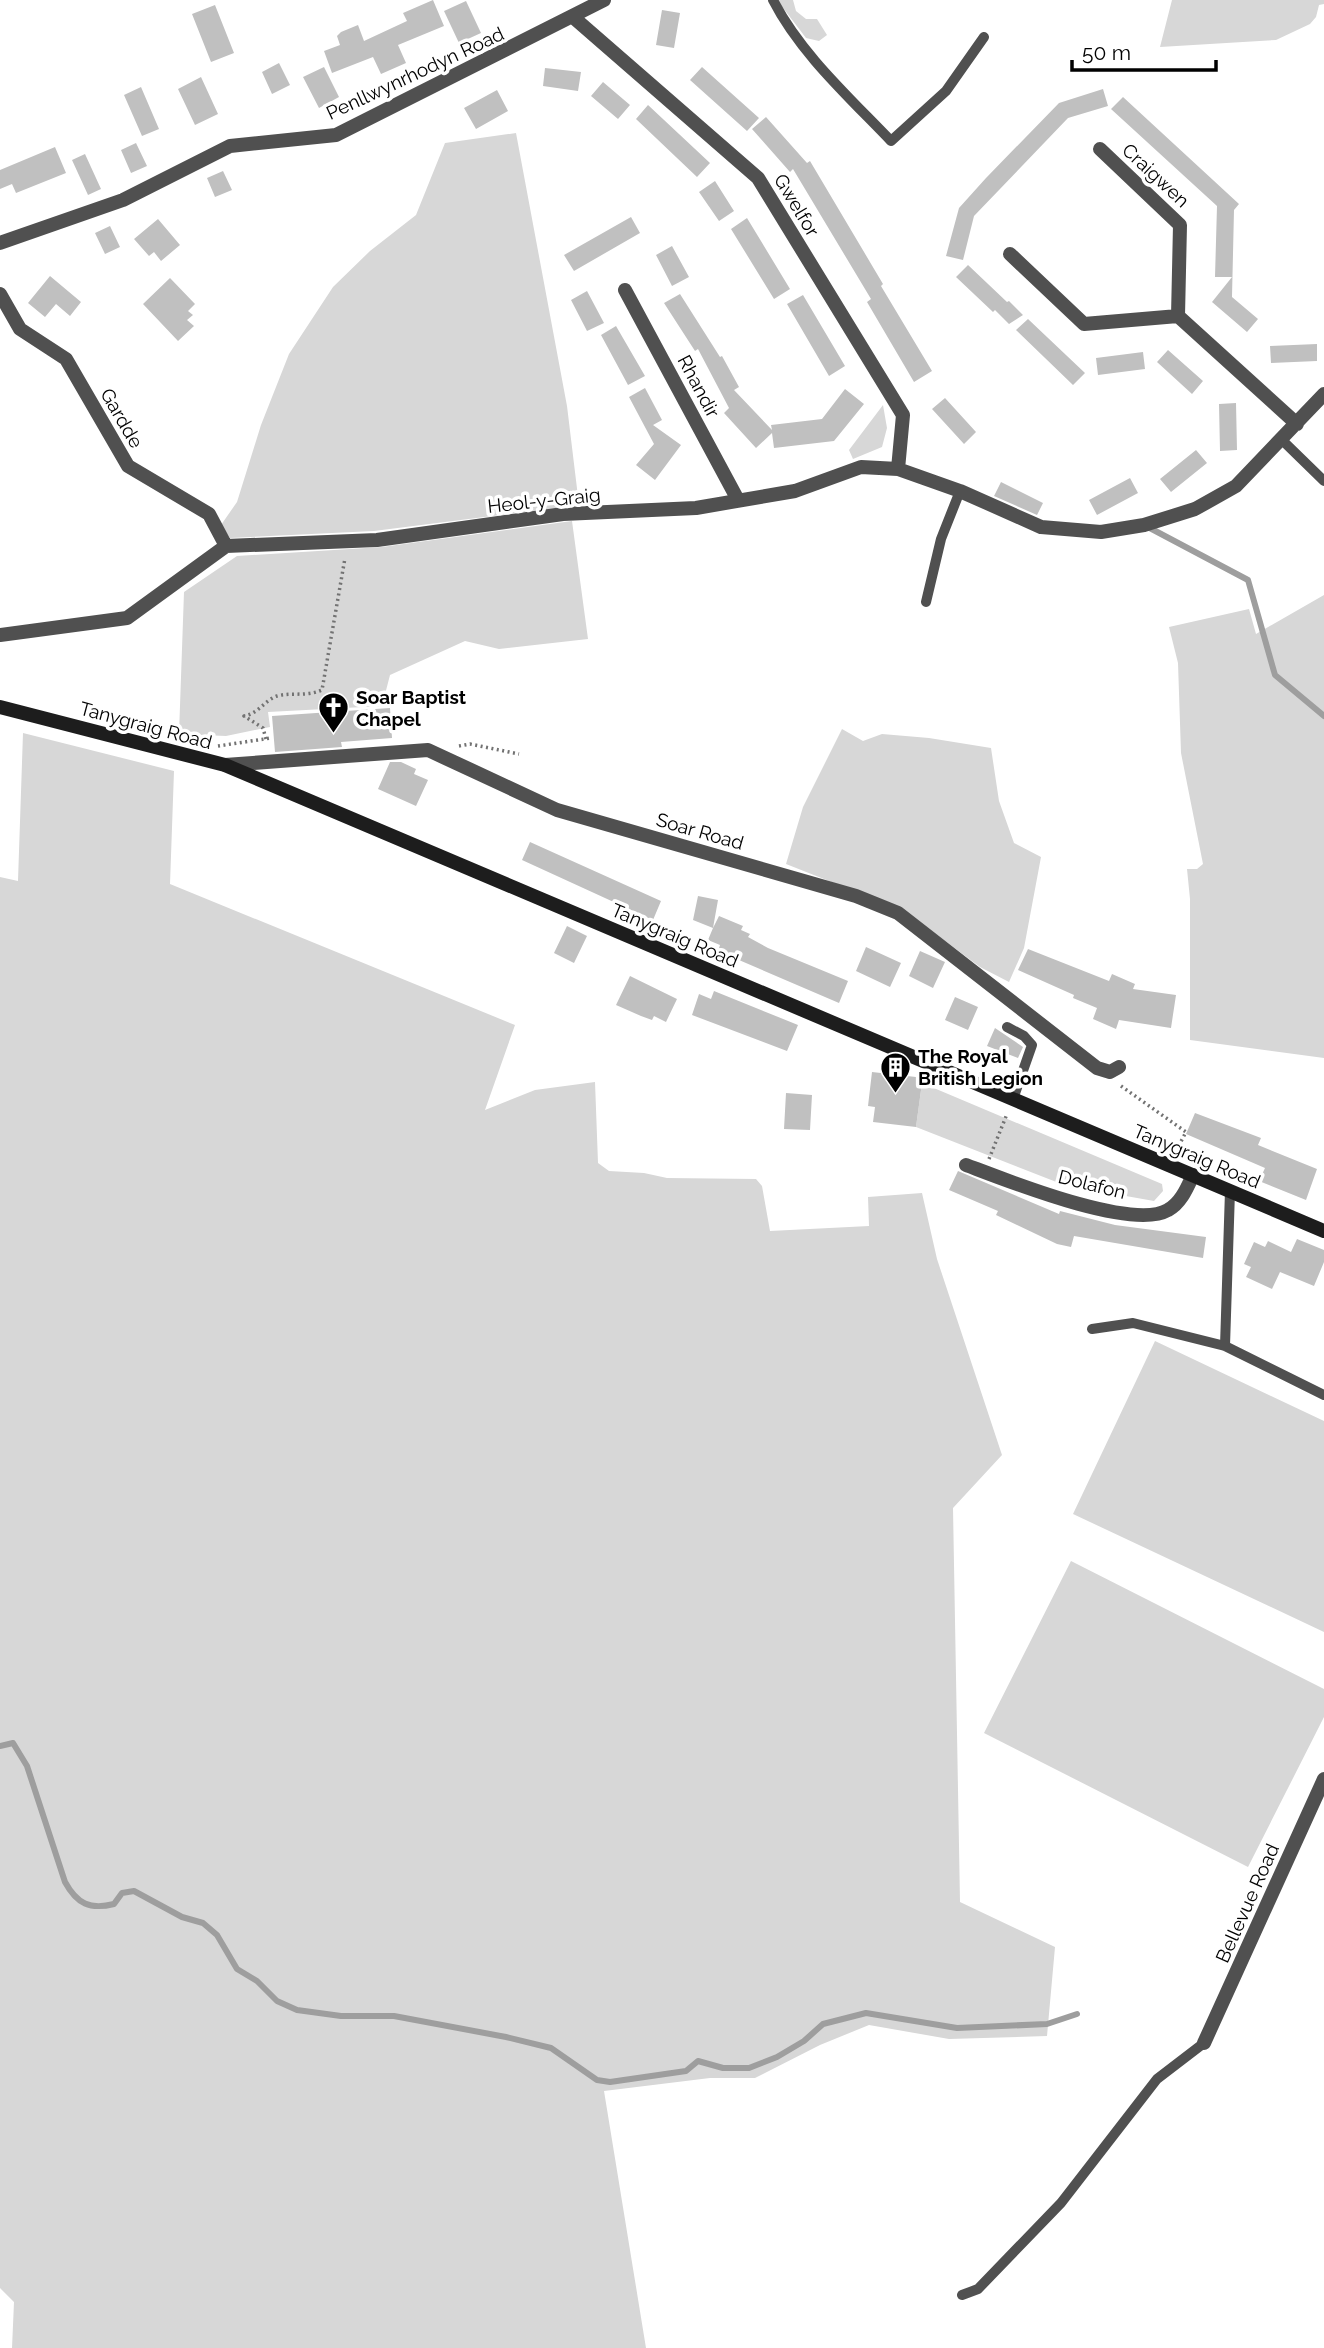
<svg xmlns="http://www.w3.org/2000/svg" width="1324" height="2348" font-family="Raleway,sans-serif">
<rect width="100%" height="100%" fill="#fff"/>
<!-- green -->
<path fill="#d7d7d7" d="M 777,0 L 793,0 L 796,11 L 806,19 L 817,19 L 827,35 L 819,41 L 806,38 Z
M 1172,0 L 1324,0 L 1324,4 L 1319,5 L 1316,17 L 1310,24 L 1276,40 L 1160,47 Z
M 516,133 L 567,406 L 579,505 L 374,531 L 230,538 L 221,525 L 237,502 L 261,425 L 289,354 L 333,287 L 370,251 L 416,215 L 445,143 Z
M 883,405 L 887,428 L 882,447 L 853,459 L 849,450 Z
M 572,521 L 588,639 L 499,649 L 465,641 L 390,675 L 382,706 L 268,712 L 270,727 L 226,736 L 179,734 L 184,592 L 237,556 L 382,547 Z
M 1324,595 L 1324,1058 L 1190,1040 L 1190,899 L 1187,869 L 1197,869 L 1203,864 L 1181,753 L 1178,663 L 1169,627 L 1249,609 L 1256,634 Z
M 842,729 L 863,741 L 882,734 L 929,738 L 991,748 L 999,801 L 1014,843 L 1041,857 L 1024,948 L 1009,982 L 980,967 L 905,911 L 786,864 L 803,807 Z
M 23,733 L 174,771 L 170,884 L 515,1025 L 485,1110 L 535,1090 L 595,1082 L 598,1163 L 609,1171 L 644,1173 L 667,1178 L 756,1179 L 762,1186 L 770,1231 L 869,1226 L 868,1197 L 922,1193 L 937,1259 L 1002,1455 L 953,1508 L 960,1902 L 1055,1947 L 1047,2036 L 949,2039 L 869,2025 L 820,2045 L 755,2078 L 710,2078 L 604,2091 L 646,2348 L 12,2348 L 14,2302 L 0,2288 L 0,877 L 18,881 Z
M 922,1083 L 1162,1184 L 1163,1191 L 1154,1201 L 1064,1185 L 916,1127 Z
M 1155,1341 L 1324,1421 L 1324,1632 L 1073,1514 Z
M 1071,1561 L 1324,1689 L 1324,1717 L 1248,1867 L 984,1733 Z"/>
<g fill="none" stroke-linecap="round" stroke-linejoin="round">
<!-- stream -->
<path stroke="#9e9e9e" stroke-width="6" d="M 1146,526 L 1248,580 L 1275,675 L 1324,716
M 0,1746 L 13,1743 L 27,1766 L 65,1882 C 77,1904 90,1910 114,1904 L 122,1893 L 134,1891 L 182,1917 L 203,1923 L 217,1935 L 237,1969 L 257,1981 L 277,2001 L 297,2010 L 341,2016 L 394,2016 L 506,2037 L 551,2048 L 597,2080 L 610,2082 L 686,2071 L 698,2061 L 723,2068 L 749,2068 L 777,2057 L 804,2041 L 823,2024 L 866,2013 L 957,2028 L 1047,2024 L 1077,2014"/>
</g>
<!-- building -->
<path fill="#c0c0c0" d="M 433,0 L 444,26 L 398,45 L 406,63 L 381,74 L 373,57 L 332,73 L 324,51 L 340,45 L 337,36 L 341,32 L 358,25 L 364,41 L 407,21 L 403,13 Z
M 466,1 L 481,33 L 459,43 L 444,11 Z
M 215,5 L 234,53 L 211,62 L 192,14 Z
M 662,10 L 680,13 L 674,48 L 656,45 Z
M 279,63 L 290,85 L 272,94 L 262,72 Z
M 324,67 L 339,97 L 319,108 L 303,77 Z
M 702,67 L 759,118 L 747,131 L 690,80 Z
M 545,68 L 581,72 L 578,91 L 543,86 Z
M 201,77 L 218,114 L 195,125 L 178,89 Z
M 603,82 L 630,105 L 618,119 L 591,96 Z
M 141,87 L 159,129 L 142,136 L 124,95 Z
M 1103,89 L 1108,106 L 1068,118 L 974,216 L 963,260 L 946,256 L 959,208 L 986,178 L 1059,103 Z
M 497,90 L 508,111 L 476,129 L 464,108 Z
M 1123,97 L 1239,204 L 1234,210 L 1232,297 L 1258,319 L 1247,332 L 1212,302 L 1232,277 L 1215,277 L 1217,206 L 1111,109 Z
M 648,105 L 710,163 L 697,177 L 636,119 Z
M 766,117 L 807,163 L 810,161 L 883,284 L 881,286 L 932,371 L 914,382 L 867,302 L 871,299 L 793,169 L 790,172 L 752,129 Z
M 136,143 L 147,166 L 131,173 L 121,150 Z
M 55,147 L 66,173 L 16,193 L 12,184 L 0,189 L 0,170 Z
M 85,154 L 101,189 L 88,195 L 72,160 Z
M 223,171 L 232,190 L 215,197 L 207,178 Z
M 715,181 L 734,211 L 719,221 L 699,192 Z
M 631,217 L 640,233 L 574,271 L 564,255 Z
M 747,218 L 790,289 L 774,299 L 731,229 Z
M 158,219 L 180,245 L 161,261 L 154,252 L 149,256 L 134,239 Z
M 110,226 L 120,247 L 105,254 L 95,233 Z
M 672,246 L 689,277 L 672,286 L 656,255 Z
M 968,265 L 1007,302 L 1009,301 L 1023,315 L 1009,324 L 995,310 L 993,312 L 956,277 Z
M 50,276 L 81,302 L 70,316 L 56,304 L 45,317 L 28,303 Z
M 170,278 L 195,304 L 188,311 L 193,315 L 187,320 L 194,326 L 178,341 L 143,304 Z
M 587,291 L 604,323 L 587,331 L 571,300 Z
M 680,294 L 720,357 L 722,356 L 739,387 L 734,390 L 772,430 L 771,425 L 822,419 L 845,389 L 864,404 L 834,441 L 774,448 L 772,433 L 756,448 L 724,413 L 729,408 L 698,349 L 695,351 L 664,303 Z
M 803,295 L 845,366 L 829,376 L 787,304 Z
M 1028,319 L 1085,373 L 1073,385 L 1016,330 Z
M 616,326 L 645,376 L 628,385 L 601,335 Z
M 1317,344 L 1317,361 L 1271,363 L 1270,346 Z
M 1168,350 L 1203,381 L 1192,394 L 1157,362 Z
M 1143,352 L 1145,369 L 1098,375 L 1096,358 Z
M 645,388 L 662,420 L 653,425 L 681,445 L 655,480 L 636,465 L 654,444 L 629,397 Z
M 945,398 L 976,432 L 964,444 L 932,409 Z
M 1236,403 L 1237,450 L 1220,451 L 1219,404 Z
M 1196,450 L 1207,463 L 1171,492 L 1160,479 Z
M 1130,478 L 1138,493 L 1097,515 L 1089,500 Z
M 1001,482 L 1043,503 L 1037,515 L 994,496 Z
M 390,708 L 392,738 L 341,742 L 342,747 L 275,752 L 272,716 Z
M 390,762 L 401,762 L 416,769 L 414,774 L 428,780 L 416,806 L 378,789 Z
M 530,842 L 661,901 L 653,920 L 522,860 Z
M 698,896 L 718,900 L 713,928 L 719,916 L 743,926 L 741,930 L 750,934 L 748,937 L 768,948 L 848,981 L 839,1003 L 718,951 L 720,945 L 708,940 L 713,928 L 693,920 Z
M 567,926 L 587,936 L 574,963 L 554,953 Z
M 866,947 L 901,963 L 890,987 L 856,971 Z
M 1028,949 L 1109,981 L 1112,974 L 1135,984 L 1133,989 L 1176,995 L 1171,1028 L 1119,1020 L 1116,1029 L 1093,1019 L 1097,1008 L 1073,998 L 1074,995 L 1018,970 Z
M 920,951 L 945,962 L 933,988 L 909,976 Z
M 630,976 L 677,999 L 666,1022 L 654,1016 L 652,1020 L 641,1016 L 616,1005 Z
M 714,991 L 798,1025 L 787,1051 L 692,1015 L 699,994 L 711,999 Z
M 955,997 L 978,1007 L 968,1030 L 945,1020 Z
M 995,1028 L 1023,1047 L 1018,1058 L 987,1046 Z
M 872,1072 L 916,1077 L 916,1082 L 922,1083 L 916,1127 L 873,1122 L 875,1107 L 868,1106 Z
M 786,1093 L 812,1095 L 810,1130 L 784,1129 Z
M 1195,1113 L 1261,1138 L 1258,1145 L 1317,1169 L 1306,1200 L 1259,1181 L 1265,1168 L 1186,1134 Z
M 958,1171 L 1059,1214 L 1060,1211 L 1115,1225 L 1206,1237 L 1203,1258 L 1074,1236 L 1071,1247 L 1057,1244 L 996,1215 L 998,1211 L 949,1190 Z
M 1297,1239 L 1324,1250 L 1324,1262 L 1314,1286 L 1280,1272 L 1272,1289 L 1246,1277 L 1251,1267 L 1244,1264 L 1254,1242 L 1265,1247 L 1268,1241 L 1291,1252 Z"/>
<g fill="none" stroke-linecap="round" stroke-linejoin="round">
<!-- path -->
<path stroke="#727272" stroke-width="3.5" stroke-dasharray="2 3.5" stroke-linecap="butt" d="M 266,739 L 263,728 L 244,716 C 258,714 265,700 277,696 C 292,692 306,697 322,690 L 345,558
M 218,746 L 271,738
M 459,746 L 470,744 L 519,754
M 1121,1086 L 1186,1132 L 1176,1151
M 989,1159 L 1007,1114"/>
<!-- lane -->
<path stroke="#505050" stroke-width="10" d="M 773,0 C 800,53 850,98 891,141 L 946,91 L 984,37
M 1282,440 L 1324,481
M 926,602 L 941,539 L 960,491
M 1007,1027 L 1024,1036 L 1032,1045 L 1013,1099
M 1092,1329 L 1133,1323 L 1225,1346 L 1324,1395
M 1225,1346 L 1230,1191
M 962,2295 L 978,2289 L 1061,2203 L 1157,2079 L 1204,2043"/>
<!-- street -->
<path stroke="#505050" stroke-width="14" d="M 573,17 L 758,178 L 903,415 L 898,469
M 1100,149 L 1180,225 L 1178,316
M 0,243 L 123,200 L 230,146 L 336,135 L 604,0
M 1010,254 L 1084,324 L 1178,316 L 1297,424
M 625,290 L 738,500
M 0,294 L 20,329 L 66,359 L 128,466 L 209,514 L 226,546
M 0,635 L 127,618 L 226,546 L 377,540 L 563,514 L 696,508 L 795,491 L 861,467 L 898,469 L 960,491 L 1041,527 L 1101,532 L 1144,525 L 1195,509 L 1236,486 L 1324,394
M 225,765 L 428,750 L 557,810 L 856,896 L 898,913 L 1097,1068 L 1110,1072 L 1119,1067
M 966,1165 C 1006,1180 1132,1231 1168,1210 C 1181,1203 1187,1188 1193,1175
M 1204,2043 L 1324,1779"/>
<!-- secondary -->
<path stroke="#1d1d1d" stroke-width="14" d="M 0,707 L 225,765 L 1324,1231"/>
</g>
<!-- icons -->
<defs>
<symbol id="church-pin" viewBox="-11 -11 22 30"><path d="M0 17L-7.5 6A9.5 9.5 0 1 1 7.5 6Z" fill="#000" stroke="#fff"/><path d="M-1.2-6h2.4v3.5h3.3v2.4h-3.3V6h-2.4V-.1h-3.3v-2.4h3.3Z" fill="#fff"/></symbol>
<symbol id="building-pin" viewBox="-11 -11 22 30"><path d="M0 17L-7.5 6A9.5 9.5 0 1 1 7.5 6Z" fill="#000" stroke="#fff"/><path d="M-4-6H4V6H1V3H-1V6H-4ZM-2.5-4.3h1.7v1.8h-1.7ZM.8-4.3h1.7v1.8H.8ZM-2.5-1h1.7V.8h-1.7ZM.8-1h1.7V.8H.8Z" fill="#fff"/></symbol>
</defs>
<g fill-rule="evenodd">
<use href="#church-pin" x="316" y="690" width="35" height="47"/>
<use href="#building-pin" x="878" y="1050" width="35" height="47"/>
</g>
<g text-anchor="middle" stroke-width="7" stroke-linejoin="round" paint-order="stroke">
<!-- street labels -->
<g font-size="19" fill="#000" stroke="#fff">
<text transform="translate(415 73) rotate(-25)" y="7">Penllwynrhodyn Road</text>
<text transform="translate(1156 175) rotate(43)" y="7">Craigwen</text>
<text transform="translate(797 205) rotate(59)" y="7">Gwelfor</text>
<text transform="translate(699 386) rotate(62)" y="7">Rhandir</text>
<text transform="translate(122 418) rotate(60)" y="7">Gardde</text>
<text transform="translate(544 500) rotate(-6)" y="7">Heol-y-Graig</text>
<text transform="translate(146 725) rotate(15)" y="7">Tanygraig Road</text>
<text transform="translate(700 831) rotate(16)" y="7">Soar Road</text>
<text transform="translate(675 935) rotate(23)" y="7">Tanygraig Road</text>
<text transform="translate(1197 1156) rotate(23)" y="7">Tanygraig Road</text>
<text transform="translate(1092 1184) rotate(14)" y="7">Dolafon</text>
<text transform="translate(1247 1903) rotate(-66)" y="7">Bellevue Road</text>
</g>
<!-- poi labels -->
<g font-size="19" font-weight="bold" fill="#000" stroke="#fff" text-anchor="start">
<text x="356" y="704">Soar Baptist<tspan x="356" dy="22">Chapel</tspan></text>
<text x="918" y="1063">The Royal<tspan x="918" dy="22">British Legion</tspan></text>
</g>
</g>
<!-- scale -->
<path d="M1072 60v10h144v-10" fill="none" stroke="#000000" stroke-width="3.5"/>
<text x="1082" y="60" font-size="21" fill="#000000" stroke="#ffffff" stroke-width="5" paint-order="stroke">50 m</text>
</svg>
